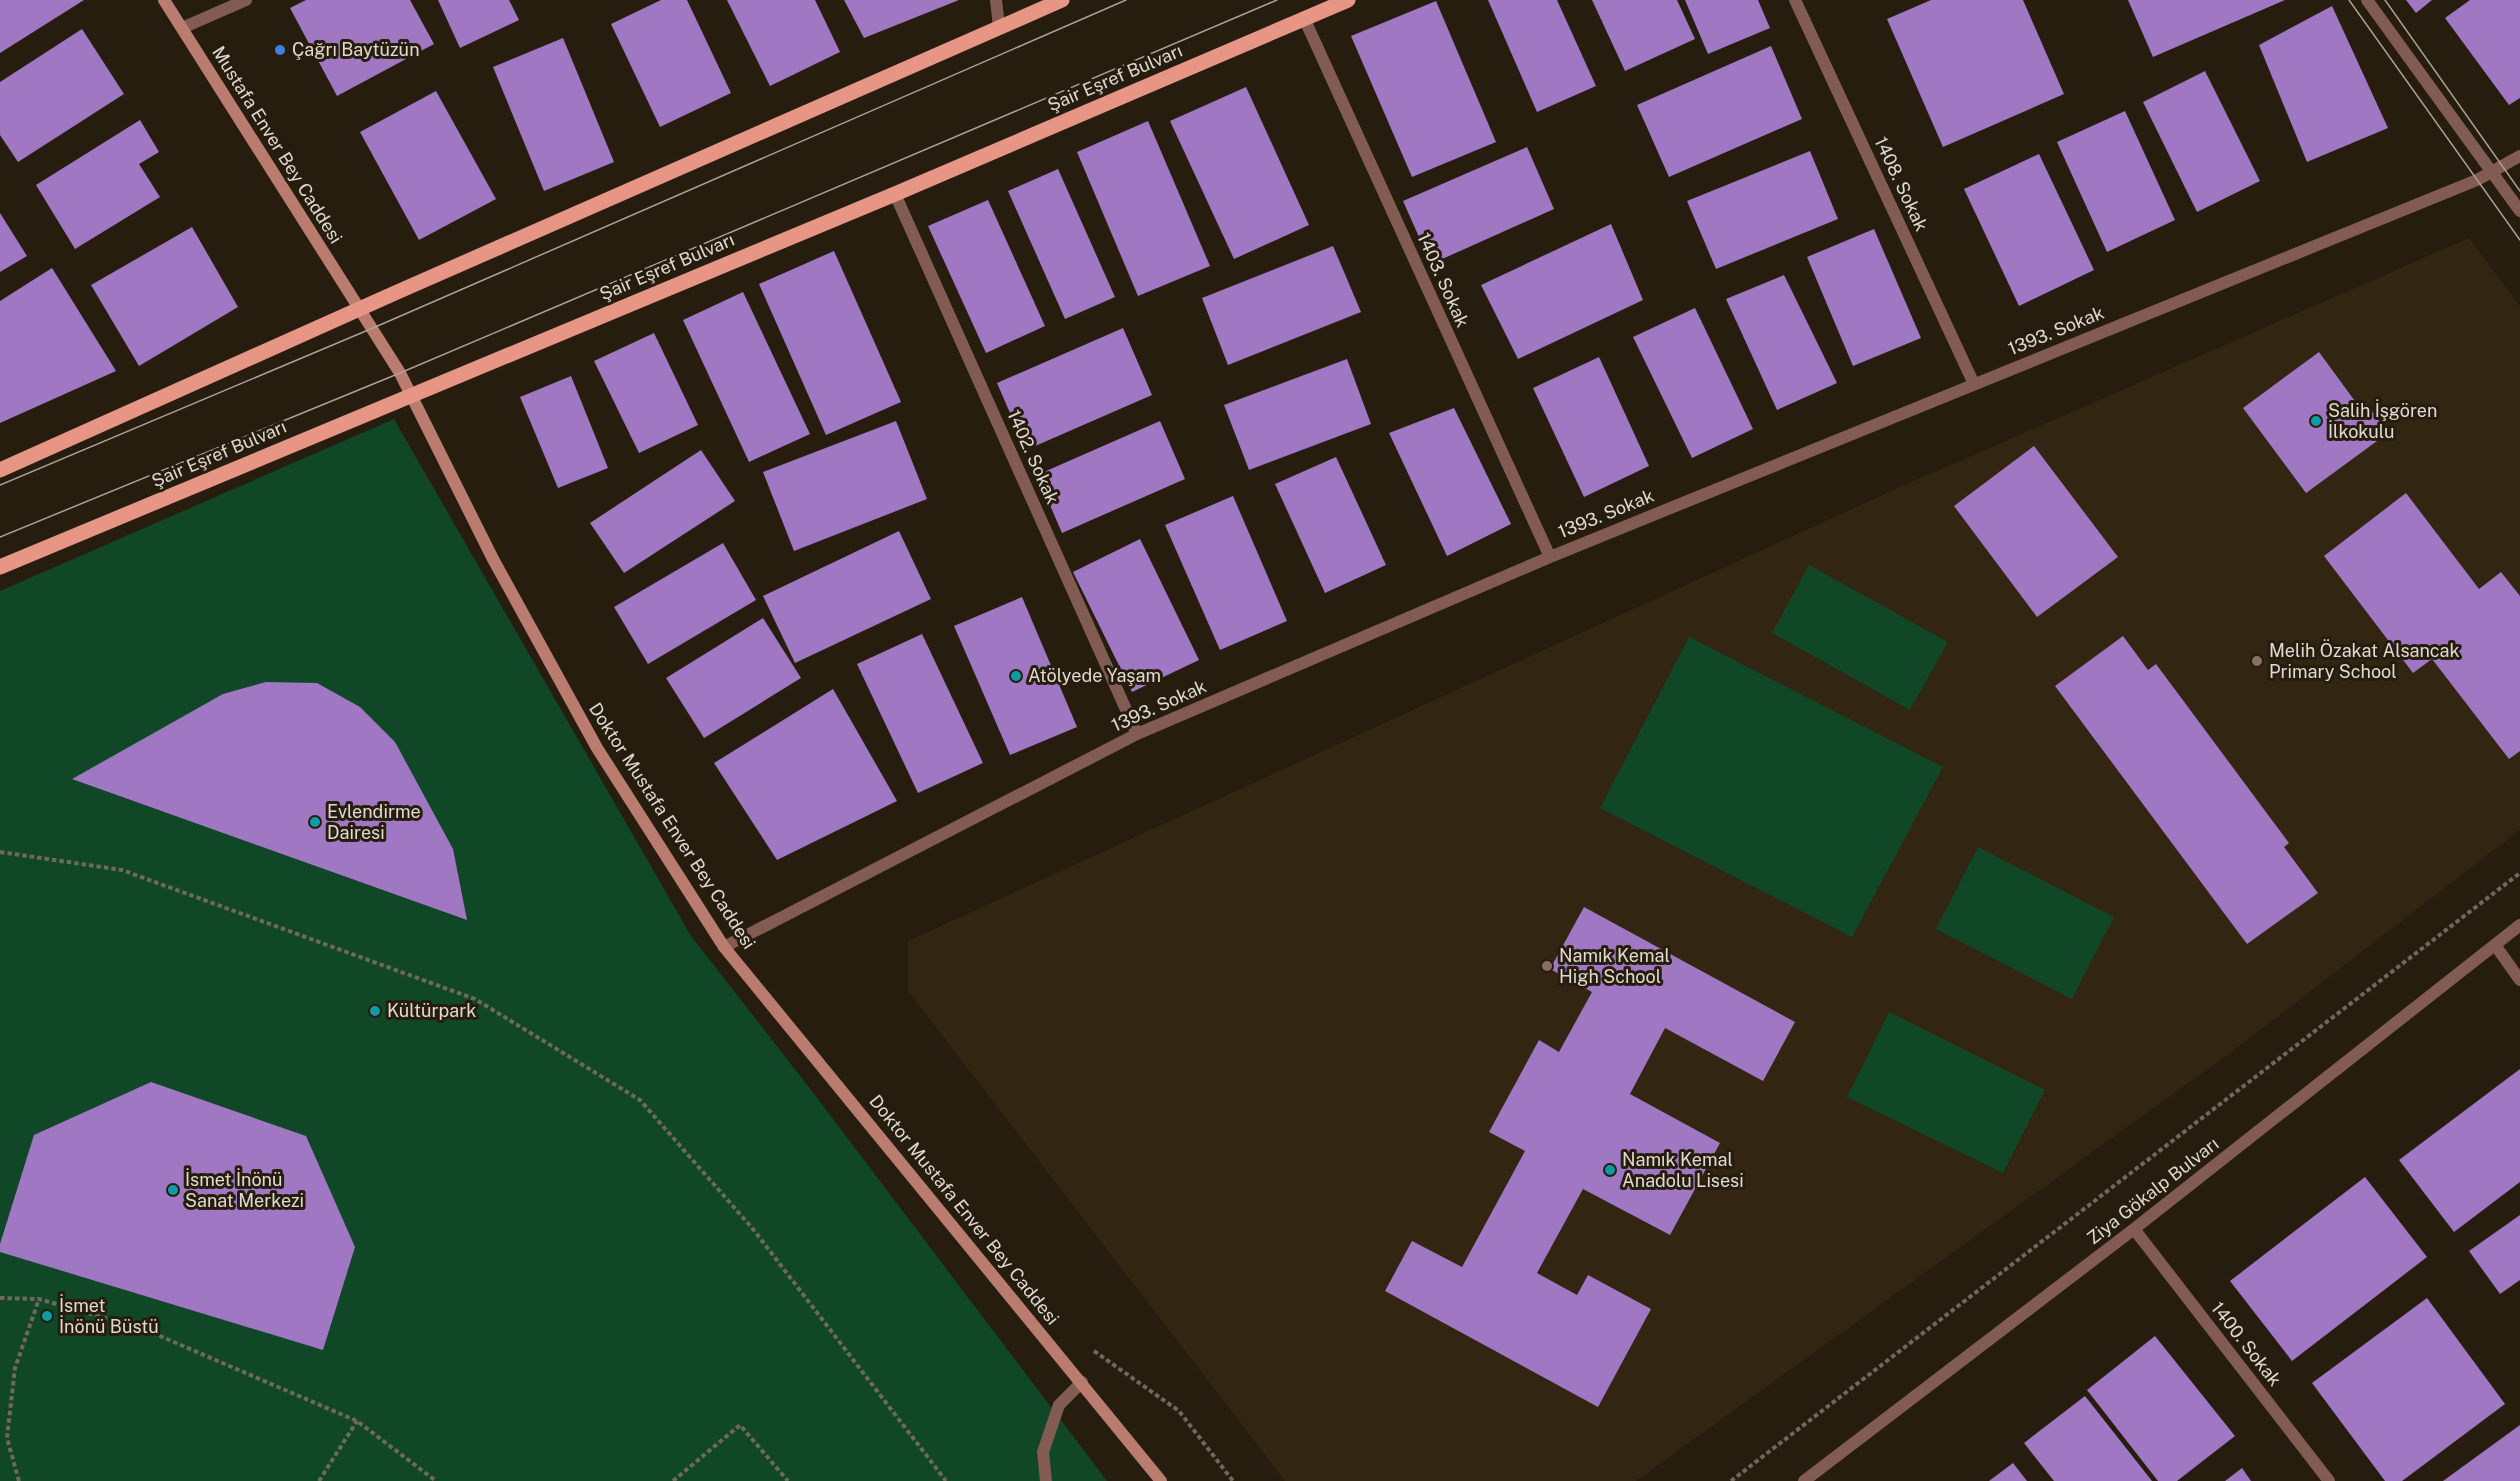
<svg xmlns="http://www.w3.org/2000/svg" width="2520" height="1481" font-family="'Public Sans',sans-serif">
<rect width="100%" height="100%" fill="#261d0f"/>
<!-- built -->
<path fill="#322511" d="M 2469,238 L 2520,306 L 2520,830 L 2237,1048 L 1636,1481 L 1285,1481 L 908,991 L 908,941 L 1889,492 Z"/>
<!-- green -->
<path fill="#104727" d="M 394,419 L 691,936 L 808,1086 L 1107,1481 L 0,1481 L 0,591 Z
M 1809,565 L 1948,642 L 1910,710 L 1772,633 Z
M 1689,637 L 1943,767 L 1852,937 L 1600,808 Z
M 1978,847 L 2114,917 L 2072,999 L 1936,929 Z
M 1889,1012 L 2045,1090 L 2003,1173 L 1847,1097 Z"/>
<!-- building -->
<path fill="#a077c3" d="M 0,0 L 84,0 L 0,53 Z
M 306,0 L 410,0 L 434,44 L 337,96 L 290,8 Z
M 438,0 L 509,0 L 519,20 L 460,48 Z
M 661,0 L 687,0 L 731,93 L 660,127 L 611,24 Z
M 727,0 L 815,0 L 840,52 L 770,86 Z
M 844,0 L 959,0 L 864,38 Z
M 1488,0 L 1557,0 L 1596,86 L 1537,112 Z
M 1592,0 L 1677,0 L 1695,39 L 1625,71 Z
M 1685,0 L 1758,0 L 1770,28 L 1708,54 Z
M 1931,0 L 2023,0 L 2064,94 L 1943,147 L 1887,19 Z
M 2128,0 L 2285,0 L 2153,57 Z
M 2406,0 L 2432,0 L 2416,13 Z
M 2470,0 L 2520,0 L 2520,98 L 2509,105 L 2445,18 Z
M 1436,1 L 1496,142 L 1412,177 L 1351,36 Z
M 2332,6 L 2388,128 L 2307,162 L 2259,45 Z
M 82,29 L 124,94 L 18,162 L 0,135 L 0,82 Z
M 563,38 L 614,162 L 544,191 L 493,67 Z
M 1771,46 L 1802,119 L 1669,177 L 1637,105 Z
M 2205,71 L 2260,181 L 2197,212 L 2143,102 Z
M 1246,87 L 1309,225 L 1234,259 L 1170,121 Z
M 436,91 L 496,199 L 419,240 L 360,132 Z
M 2125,111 L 2175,220 L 2107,252 L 2057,142 Z
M 140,120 L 159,152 L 139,164 L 160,197 L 75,249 L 36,185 Z
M 1148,121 L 1210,266 L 1138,296 L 1077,152 Z
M 1527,147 L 1554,209 L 1431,264 L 1403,201 Z
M 1810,151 L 1838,219 L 1716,269 L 1687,201 Z
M 2039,154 L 2094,270 L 2019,306 L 1964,189 Z
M 1058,169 L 1115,297 L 1065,319 L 1008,191 Z
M 988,200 L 1045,326 L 986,353 L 928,226 Z
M 0,213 L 27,256 L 0,272 Z
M 1611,224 L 1643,300 L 1518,359 L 1481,285 Z
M 192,227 L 238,307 L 139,366 L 91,285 Z
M 1874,229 L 1921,338 L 1853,366 L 1807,257 Z
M 1333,246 L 1361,312 L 1228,365 L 1202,298 Z
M 834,251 L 901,402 L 826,435 L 759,284 Z
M 52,268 L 116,371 L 0,423 L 0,301 Z
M 1784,275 L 1837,383 L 1777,410 L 1726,299 Z
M 743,292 L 810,434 L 749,462 L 683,320 Z
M 1695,308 L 1753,429 L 1692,458 L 1633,337 Z
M 1123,328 L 1152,395 L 1026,450 L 997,383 Z
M 654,333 L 698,425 L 639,453 L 594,361 Z
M 2319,352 L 2360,408 L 2366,403 L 2388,433 L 2306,493 L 2243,408 Z
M 1599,357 L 1649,466 L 1584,497 L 1533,388 Z
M 1347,359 L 1371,424 L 1249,470 L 1224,405 Z
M 571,376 L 608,468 L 558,488 L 520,397 Z
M 1454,408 L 1511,524 L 1447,556 L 1389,433 Z
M 896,421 L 927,499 L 794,551 L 763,472 Z
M 1160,421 L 1185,479 L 1062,533 L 1037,475 Z
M 2034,446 L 2118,557 L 2037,617 L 1954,506 Z
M 701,450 L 735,501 L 624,573 L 590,523 Z
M 1336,457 L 1386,565 L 1325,593 L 1275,484 Z
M 2406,493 L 2479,589 L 2501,572 L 2520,596 L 2520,751 L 2509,759 L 2432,659 L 2413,673 L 2324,556 Z
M 1233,496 L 1287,621 L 1220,650 L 1165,525 Z
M 899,531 L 931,599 L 795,663 L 763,596 Z
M 1140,539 L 1199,660 L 1132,692 L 1073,572 Z
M 723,543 L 756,600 L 648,664 L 614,607 Z
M 1022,597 L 1077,727 L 1010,755 L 954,626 Z
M 763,618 L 801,678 L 704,738 L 666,678 Z
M 922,634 L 983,763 L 918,793 L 857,664 Z
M 2123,636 L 2148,670 L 2156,664 L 2289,843 L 2284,847 L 2318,893 L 2247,944 L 2055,686 Z
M 266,682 L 317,683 L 360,707 L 395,742 L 453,849 L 467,920 L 72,779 L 223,694 Z
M 833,689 L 897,801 L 777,860 L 714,763 Z
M 1584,907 L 1795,1022 L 1763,1081 L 1665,1028 L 1630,1094 L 1720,1143 L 1670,1235 L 1583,1189 L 1537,1273 L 1577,1295 L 1588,1275 L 1651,1309 L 1598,1407 L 1385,1291 L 1412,1241 L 1462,1267 L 1525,1151 L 1489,1132 L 1539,1040 L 1559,1052 L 1592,992 L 1550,969 Z
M 2520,1069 L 2520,1182 L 2454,1232 L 2399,1160 Z
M 151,1082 L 306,1136 L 355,1247 L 323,1350 L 0,1252 L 0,1244 L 34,1135 Z
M 2365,1177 L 2427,1257 L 2292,1361 L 2230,1281 Z
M 2520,1215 L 2520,1280 L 2500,1294 L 2469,1251 Z
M 2427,1298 L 2505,1404 L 2402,1481 L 2385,1481 L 2312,1383 Z
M 2155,1336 L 2235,1436 L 2177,1481 L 2158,1481 L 2087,1390 Z
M 2085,1396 L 2152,1481 L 2054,1481 L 2024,1443 Z
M 2520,1425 L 2520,1481 L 2443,1481 Z
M 2013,1463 L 2027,1481 L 1989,1481 Z
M 2242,1468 L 2251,1481 L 2225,1481 Z"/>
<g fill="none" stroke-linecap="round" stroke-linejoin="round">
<!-- path -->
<path stroke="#70685c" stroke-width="4" stroke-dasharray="4.5 3" stroke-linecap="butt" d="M 0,852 L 122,870 L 475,999 L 640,1100 L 753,1229 L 946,1481
M 0,1298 L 39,1299 L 146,1330 L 357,1421 L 436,1481
M 1094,1351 L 1179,1411 L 1233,1481
M 19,1481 L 7,1438 L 15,1368 L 39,1299
M 319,1481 L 357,1421
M 673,1481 L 740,1425 L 788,1481
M 1731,1481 L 2520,873"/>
<!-- lane -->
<path stroke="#825b53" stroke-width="12" d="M 1046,1481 L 1043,1452 L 1059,1405 L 1082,1382"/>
<!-- street -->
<path stroke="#825b53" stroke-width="12" d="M 996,0 L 999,27
M 1795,0 L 1974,384
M 2367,0 L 2520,211
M 1304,18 L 1550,557
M 182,28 L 246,0
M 895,194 L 1137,734
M 2495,945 L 2520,980
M 724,947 L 1137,734 L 1550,557 L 2477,180 L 2520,156
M 2134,1229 L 2329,1481
M 1804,1481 L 2134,1229 L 2520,925"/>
<!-- secondary -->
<path stroke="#bb7c70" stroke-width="12" d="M 164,0 L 400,373 L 493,559 L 597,748 L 724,947 L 1161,1481"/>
<!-- primary -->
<path stroke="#e79686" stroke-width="15" d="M 0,470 L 395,293 L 1062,0
M 0,567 L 895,194 L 1348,0"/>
<!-- tram -->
<path stroke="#aaa298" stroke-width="1.5" d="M 2349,0 L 2520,240
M 2385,0 L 2520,191
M 0,485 L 373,328 L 1126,0
M 0,537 L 400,373 L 1277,0"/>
</g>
<!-- markers -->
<circle fill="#3f7fe0" stroke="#261d0f" stroke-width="2" cx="280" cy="50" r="6"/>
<g fill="#0f9aa8" stroke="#261d0f" stroke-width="2">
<circle cx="2316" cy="421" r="6"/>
<circle cx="1016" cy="676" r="6"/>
<circle cx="315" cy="822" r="6"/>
<circle cx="375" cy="1011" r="6"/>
<circle cx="1610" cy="1170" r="6"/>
<circle cx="173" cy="1190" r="6"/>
<circle cx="47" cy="1316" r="6"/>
</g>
<g fill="#8d6e63" stroke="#261d0f" stroke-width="2">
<circle cx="2257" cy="661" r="6"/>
<circle cx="1547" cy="966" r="6"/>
</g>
<g text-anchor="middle" stroke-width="6" stroke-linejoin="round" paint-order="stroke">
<!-- poi labels -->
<g font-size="18" fill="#e0d9d0" stroke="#261d0f" text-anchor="start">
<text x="292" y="56">Çağrı Baytüzün</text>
<text x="2328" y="417">Salih İşgören<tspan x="2328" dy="21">İlkokulu</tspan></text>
<text x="2269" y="657">Melih Özakat Alsancak<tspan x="2269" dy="21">Primary School</tspan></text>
<text x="1028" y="682">Atölyede Yaşam</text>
<text x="327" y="818">Evlendirme<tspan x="327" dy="21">Dairesi</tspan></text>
<text x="1559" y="962">Namık Kemal<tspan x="1559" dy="21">High School</tspan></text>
<text x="387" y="1017">Kültürpark</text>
<text x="1622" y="1166">Namık Kemal<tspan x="1622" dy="21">Anadolu Lisesi</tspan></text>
<text x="185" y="1186">İsmet İnönü<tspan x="185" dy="21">Sanat Merkezi</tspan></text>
<text x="59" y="1312">İsmet<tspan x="59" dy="21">İnönü Büstü</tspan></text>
</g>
<!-- street labels -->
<g font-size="18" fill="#e0d9d0" stroke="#261d0f">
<text transform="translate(1115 78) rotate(-23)" y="6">Şair Eşref Bulvarı</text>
<text transform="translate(277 145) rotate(58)" y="6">Mustafa Enver Bey Caddesi</text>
<text transform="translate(1901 184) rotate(65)" y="6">1408. Sokak</text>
<text transform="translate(667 267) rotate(-23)" y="6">Şair Eşref Bulvarı</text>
<text transform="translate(1443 280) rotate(66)" y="6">1403. Sokak</text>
<text transform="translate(2056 331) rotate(-22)" y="6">1393. Sokak</text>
<text transform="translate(219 454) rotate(-23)" y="6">Şair Eşref Bulvarı</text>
<text transform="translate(1033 457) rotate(66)" y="6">1402. Sokak</text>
<text transform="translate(1606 514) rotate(-22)" y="6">1393. Sokak</text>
<text transform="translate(1159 706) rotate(-24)" y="6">1393. Sokak</text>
<text transform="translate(672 826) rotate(57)" y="6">Doktor Mustafa Enver Bey Caddesi</text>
<text transform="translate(2153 1191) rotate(-38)" y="6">Ziya Gökalp Bulvarı</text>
<text transform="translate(964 1210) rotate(51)" y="6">Doktor Mustafa Enver Bey Caddesi</text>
<text transform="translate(2246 1344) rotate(52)" y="6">1400. Sokak</text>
</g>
</g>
</svg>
